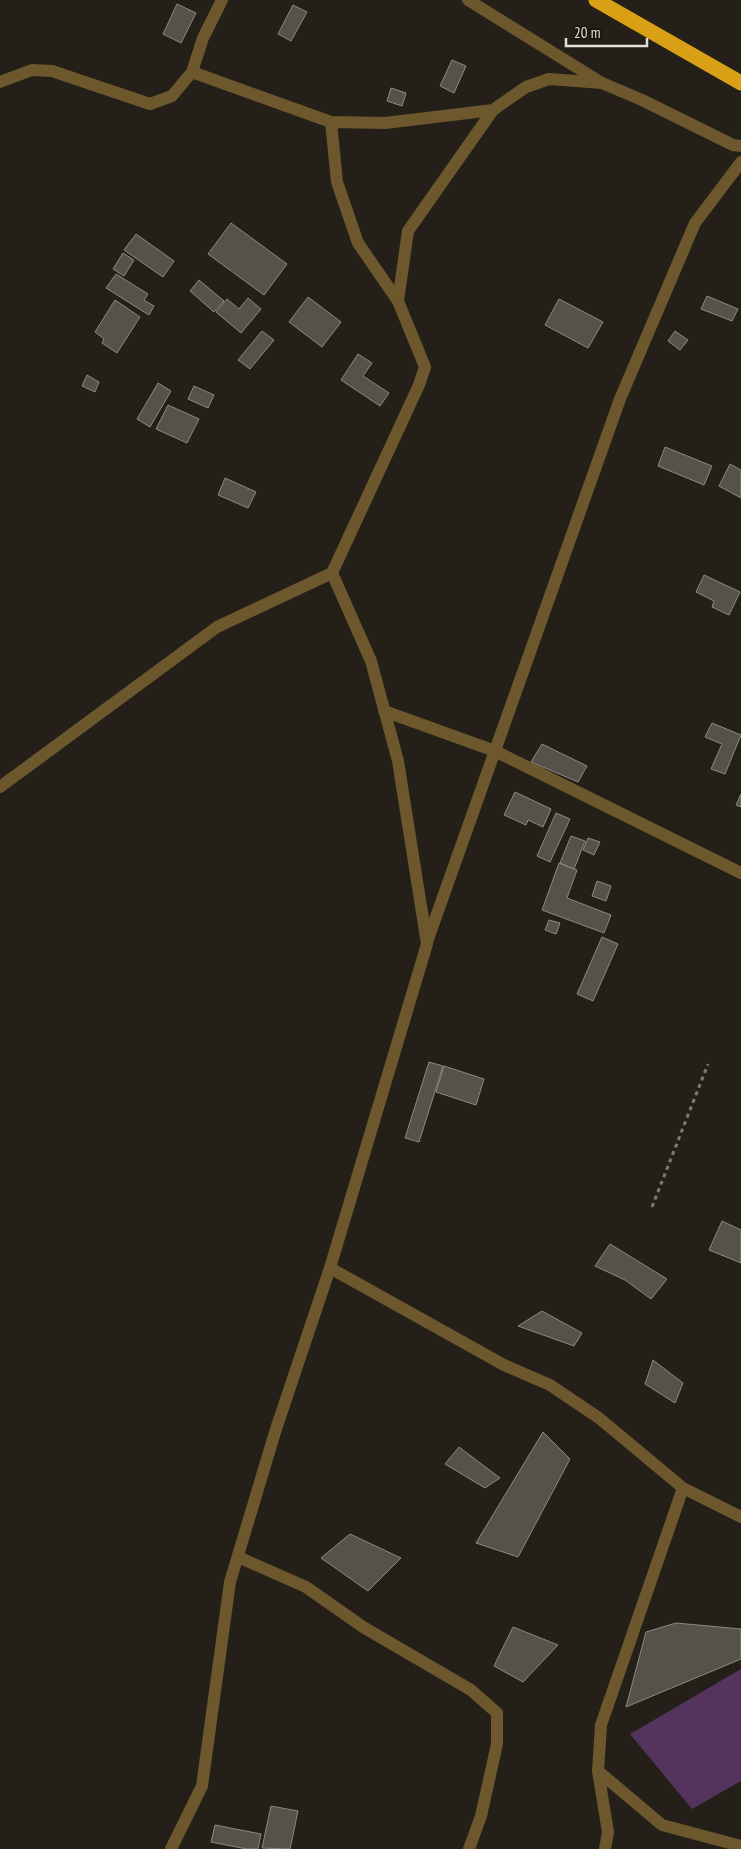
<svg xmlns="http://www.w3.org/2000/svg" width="741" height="1849" font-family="'PT Sans Narrow',sans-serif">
<rect width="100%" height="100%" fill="#242019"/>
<!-- green -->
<path fill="#54335c" d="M 741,1669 L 741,1781 L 692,1809 L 630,1734 Z"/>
<!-- building -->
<path fill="#565149" stroke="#8e8980" d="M 177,4 L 196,13 L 181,43 L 163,34 Z
M 293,5 L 307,12 L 291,41 L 278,34 Z
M 452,60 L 466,66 L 454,93 L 440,86 Z
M 391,88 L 406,93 L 402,106 L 387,101 Z
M 231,223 L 287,264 L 264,295 L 208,254 Z
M 136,234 L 174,261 L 163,277 L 124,250 Z
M 123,253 L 134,260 L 124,276 L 113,269 Z
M 116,274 L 148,294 L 144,300 L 154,306 L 149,315 L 106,288 Z
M 199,280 L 224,301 L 214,312 L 190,291 Z
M 707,296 L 738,309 L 732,321 L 701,309 Z
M 308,297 L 341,322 L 322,347 L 289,322 Z
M 248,298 L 261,309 L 241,333 L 216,312 L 227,299 L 239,309 Z
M 559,299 L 603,322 L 588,348 L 545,325 Z
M 115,300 L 140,317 L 117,353 L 102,343 L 104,339 L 95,332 Z
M 262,331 L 274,340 L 250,369 L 238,360 Z
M 675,331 L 688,340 L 680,350 L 668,341 Z
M 358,354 L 372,363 L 363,376 L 389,393 L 380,406 L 341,380 Z
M 87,375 L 99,382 L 95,392 L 82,386 Z
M 158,383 L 171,391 L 150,427 L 137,419 Z
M 194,386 L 214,395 L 208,408 L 188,399 Z
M 168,405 L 199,419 L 187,443 L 156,429 Z
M 665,447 L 712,466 L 704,485 L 658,466 Z
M 730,464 L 741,470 L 741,498 L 719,486 Z
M 225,478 L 256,492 L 248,508 L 218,495 Z
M 704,575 L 740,592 L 729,615 L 712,607 L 714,601 L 696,592 Z
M 712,723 L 741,735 L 725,774 L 711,769 L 722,744 L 705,737 Z
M 542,744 L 587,766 L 578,782 L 531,762 Z
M 515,792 L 551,809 L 543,827 L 528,820 L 526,825 L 504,815 Z
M 741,794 L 741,807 L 736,805 Z
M 556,813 L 570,819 L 550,862 L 537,856 Z
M 571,836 L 585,841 L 574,869 L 560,863 Z
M 588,838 L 600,842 L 594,855 L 583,850 Z
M 559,863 L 577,870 L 567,898 L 611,915 L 604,933 L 542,910 Z
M 597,881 L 611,886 L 606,901 L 592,896 Z
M 549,920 L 560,923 L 556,934 L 545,930 Z
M 602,937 L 618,944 L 593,1001 L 577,994 Z
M 429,1062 L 443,1066 L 419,1142 L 405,1138 Z
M 444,1066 L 484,1079 L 476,1105 L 436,1092 Z
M 722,1221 L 741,1230 L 741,1263 L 709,1250 Z
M 610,1244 L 667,1279 L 651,1299 L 625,1280 L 595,1266 Z
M 542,1311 L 582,1333 L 574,1346 L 518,1326 Z
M 653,1360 L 683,1383 L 675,1403 L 645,1384 Z
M 543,1432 L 570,1459 L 518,1557 L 476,1543 Z
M 459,1447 L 500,1478 L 485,1488 L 445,1464 Z
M 350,1534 L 401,1558 L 368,1591 L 321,1558 Z
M 676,1623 L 741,1629 L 741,1659 L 626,1707 L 646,1632 Z
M 513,1627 L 558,1645 L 523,1682 L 494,1666 Z
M 271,1806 L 298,1811 L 290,1849 L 262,1848 Z
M 215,1825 L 261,1834 L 258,1849 L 247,1849 L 211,1842 Z"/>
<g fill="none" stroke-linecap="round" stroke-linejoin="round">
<!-- path -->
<path stroke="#7d7973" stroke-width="3" stroke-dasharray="4 4" stroke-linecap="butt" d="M 652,1207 L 708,1064"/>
<!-- minor -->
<path stroke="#6d572c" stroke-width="12" d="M 468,0 L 602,83 L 642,100 L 733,145 L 741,146
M 192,72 L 203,38 L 222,0
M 0,82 L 32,70 L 52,71 L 150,104 L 172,96 L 192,72 L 331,122 L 385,123 L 493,110
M 331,122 L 337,182 L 358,243 L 398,301
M 332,573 L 371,661 L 398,761 L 427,944 L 330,1268 L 504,1365 L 550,1385 L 599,1418 L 683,1488 L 741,1517
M 384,711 L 495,751 L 741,873
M 0,787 L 217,627 L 332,573 L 419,385 L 425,367 L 398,301 L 408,231 L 493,110 L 526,87 L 549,79 L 602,83
M 427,942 L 620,399 L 695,223 L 741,162
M 683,1488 L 601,1725 L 598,1771 L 662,1825 L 741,1846
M 238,1557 L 306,1587 L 363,1627 L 471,1690 L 497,1713 L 497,1744 L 481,1816 L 469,1849
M 598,1771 L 608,1832 L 605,1849
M 171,1849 L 202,1786 L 230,1582 L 276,1429 L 330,1268"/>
<!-- highway -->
<path stroke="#d9a015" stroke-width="15" d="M 596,0 L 741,83"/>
</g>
<!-- scale -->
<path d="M566 38v8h81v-8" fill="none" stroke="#e1dfda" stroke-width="2.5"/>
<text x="574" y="38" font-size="15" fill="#e1dfda" stroke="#1b1710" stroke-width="4" paint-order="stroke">20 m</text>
</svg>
